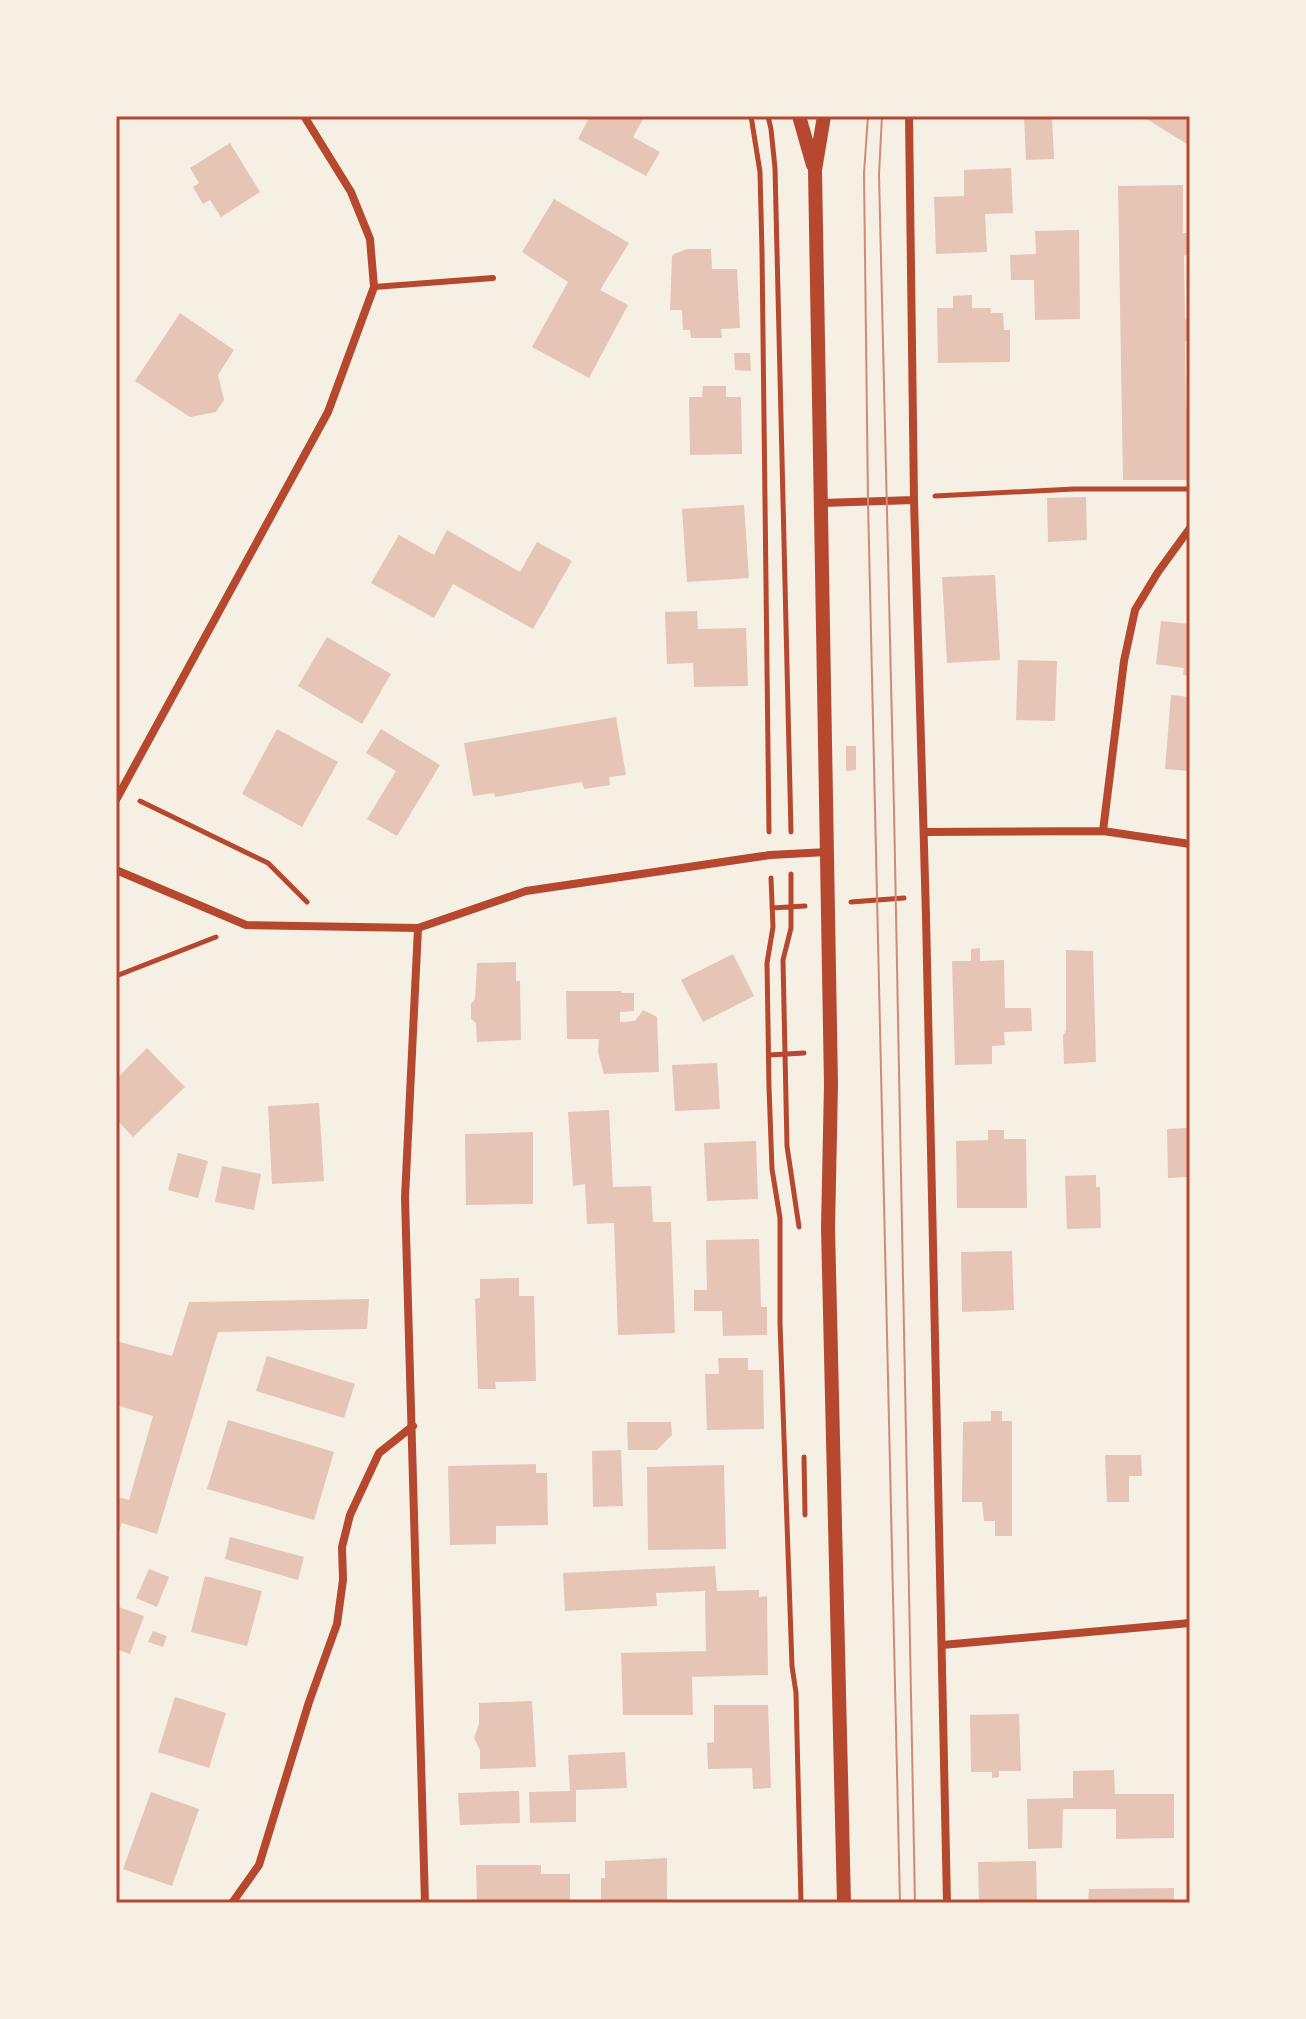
<svg xmlns="http://www.w3.org/2000/svg" width="1306" height="2019" font-family="'Public Sans',sans-serif">
<rect width="100%" height="100%" fill="#f6efe4"/>
<!-- building -->
<path fill="#e6c5b7" d="M 590,116 L 645,116 L 633,137 L 660,152 L 646,176 L 578,139 Z
M 1024,116 L 1052,116 L 1054,159 L 1026,160 Z
M 1142,116 L 1190,116 L 1190,146 Z
M 230,143 L 260,192 L 221,217 L 210,200 L 203,204 L 193,187 L 199,183 L 190,168 Z
M 1011,168 L 1013,213 L 985,214 L 987,252 L 936,254 L 934,197 L 964,196 L 964,170 Z
M 1183,185 L 1183,233 L 1190,233 L 1190,255 L 1184,255 L 1185,319 L 1190,319 L 1190,341 L 1185,341 L 1186,408 L 1190,408 L 1190,429 L 1187,429 L 1187,480 L 1123,480 L 1118,186 Z
M 554,199 L 629,243 L 600,290 L 628,305 L 589,378 L 532,347 L 568,282 L 522,252 Z
M 1079,230 L 1080,319 L 1035,320 L 1034,280 L 1011,280 L 1010,255 L 1036,254 L 1035,231 Z
M 687,249 L 711,249 L 712,269 L 737,269 L 740,328 L 721,329 L 722,338 L 691,338 L 690,330 L 683,330 L 682,310 L 670,310 L 672,256 L 674,254 Z
M 972,295 L 972,308 L 991,308 L 991,313 L 1003,313 L 1004,330 L 1010,330 L 1010,362 L 938,363 L 937,308 L 953,308 L 953,296 Z
M 180,313 L 234,350 L 218,375 L 224,400 L 216,412 L 190,417 L 135,381 Z
M 734,353 L 750,353 L 751,371 L 735,370 Z
M 703,386 L 726,386 L 726,397 L 741,397 L 742,454 L 690,455 L 689,397 L 702,397 Z
M 1086,497 L 1087,540 L 1048,542 L 1047,498 Z
M 744,505 L 749,578 L 687,582 L 682,509 Z
M 447,530 L 520,572 L 537,542 L 572,561 L 533,629 L 453,584 L 434,618 L 371,583 L 399,535 L 434,555 Z
M 995,575 L 1000,660 L 947,663 L 942,577 Z
M 697,611 L 698,629 L 746,628 L 748,686 L 694,687 L 693,663 L 667,664 L 665,612 Z
M 1161,621 L 1190,624 L 1190,676 L 1183,675 L 1184,668 L 1156,664 Z
M 327,637 L 391,674 L 362,724 L 298,686 Z
M 1018,660 L 1057,661 L 1055,721 L 1016,720 Z
M 1171,695 L 1190,697 L 1190,771 L 1165,769 Z
M 616,717 L 626,775 L 609,777 L 610,785 L 584,789 L 582,782 L 495,797 L 494,793 L 473,796 L 464,743 Z
M 277,729 L 338,762 L 302,827 L 242,794 Z
M 381,729 L 440,765 L 397,836 L 367,819 L 396,771 L 366,753 Z
M 846,746 L 856,746 L 856,770 L 846,771 Z
M 980,948 L 980,961 L 1004,960 L 1005,1008 L 1031,1008 L 1032,1031 L 1004,1032 L 1005,1045 L 992,1046 L 992,1064 L 955,1065 L 952,961 L 971,961 L 971,949 Z
M 1066,950 L 1093,951 L 1096,1062 L 1064,1064 L 1063,1036 L 1066,1030 Z
M 733,954 L 754,996 L 703,1022 L 681,980 Z
M 516,962 L 516,981 L 520,981 L 521,1040 L 477,1042 L 476,1023 L 471,1019 L 471,1004 L 475,999 L 477,963 Z
M 566,991 L 621,991 L 622,993 L 634,993 L 634,1011 L 620,1012 L 620,1022 L 635,1021 L 643,1010 L 657,1017 L 659,1072 L 604,1074 L 598,1052 L 599,1039 L 567,1039 Z
M 147,1048 L 185,1087 L 133,1137 L 116,1119 L 116,1079 Z
M 717,1063 L 720,1109 L 675,1111 L 672,1065 Z
M 319,1103 L 324,1181 L 272,1184 L 268,1106 Z
M 609,1110 L 613,1187 L 651,1186 L 653,1222 L 671,1222 L 675,1333 L 618,1335 L 614,1223 L 587,1224 L 585,1184 L 573,1186 L 568,1112 Z
M 1188,1128 L 1190,1130 L 1190,1201 L 1187,1201 L 1187,1177 L 1168,1178 L 1167,1129 Z
M 988,1130 L 1004,1130 L 1004,1139 L 1026,1139 L 1027,1208 L 957,1208 L 956,1141 L 988,1140 Z
M 533,1132 L 533,1204 L 466,1205 L 465,1134 Z
M 756,1141 L 758,1199 L 707,1201 L 704,1143 Z
M 178,1153 L 208,1161 L 198,1198 L 168,1190 Z
M 222,1166 L 261,1174 L 254,1210 L 215,1202 Z
M 1096,1175 L 1096,1187 L 1100,1187 L 1101,1228 L 1067,1229 L 1065,1176 Z
M 759,1239 L 761,1307 L 767,1307 L 767,1335 L 723,1336 L 722,1311 L 694,1311 L 694,1290 L 707,1290 L 706,1240 Z
M 1012,1251 L 1014,1310 L 962,1312 L 961,1252 Z
M 519,1278 L 519,1296 L 534,1296 L 536,1381 L 495,1382 L 496,1389 L 478,1389 L 475,1299 L 480,1298 L 480,1279 Z
M 369,1299 L 367,1329 L 218,1332 L 157,1534 L 122,1523 L 116,1538 L 116,1496 L 129,1500 L 153,1416 L 116,1405 L 116,1341 L 172,1356 L 189,1302 Z
M 267,1356 L 355,1384 L 344,1418 L 256,1391 Z
M 718,1358 L 748,1358 L 748,1370 L 763,1370 L 764,1429 L 707,1430 L 705,1374 L 719,1374 Z
M 991,1411 L 1002,1411 L 1002,1421 L 1012,1421 L 1012,1536 L 995,1536 L 995,1521 L 984,1521 L 982,1502 L 962,1502 L 963,1422 L 991,1421 Z
M 228,1420 L 334,1452 L 314,1520 L 207,1489 Z
M 627,1422 L 671,1422 L 672,1435 L 657,1450 L 628,1450 Z
M 621,1450 L 623,1506 L 593,1507 L 592,1451 Z
M 1105,1455 L 1141,1455 L 1142,1476 L 1129,1476 L 1129,1502 L 1107,1502 Z
M 536,1464 L 536,1473 L 547,1473 L 548,1525 L 496,1526 L 496,1544 L 450,1545 L 448,1466 Z
M 724,1465 L 726,1549 L 648,1550 L 647,1467 Z
M 230,1537 L 304,1557 L 298,1580 L 225,1559 Z
M 715,1566 L 717,1591 L 759,1590 L 759,1597 L 767,1596 L 768,1675 L 692,1677 L 693,1715 L 623,1715 L 621,1653 L 706,1651 L 705,1591 L 656,1593 L 657,1606 L 565,1611 L 563,1573 Z
M 149,1569 L 169,1577 L 157,1607 L 136,1598 Z
M 205,1576 L 262,1591 L 247,1646 L 191,1632 Z
M 116,1606 L 144,1616 L 130,1654 L 116,1649 Z
M 153,1631 L 167,1636 L 163,1647 L 148,1642 Z
M 175,1697 L 226,1713 L 209,1768 L 158,1752 Z
M 532,1701 L 536,1767 L 480,1769 L 480,1750 L 474,1738 L 479,1724 L 479,1703 Z
M 714,1705 L 768,1705 L 771,1788 L 753,1789 L 752,1768 L 708,1769 L 707,1743 L 714,1742 Z
M 1019,1714 L 1021,1771 L 999,1771 L 999,1777 L 992,1778 L 992,1772 L 971,1772 L 970,1715 Z
M 625,1752 L 627,1788 L 576,1790 L 576,1822 L 530,1823 L 529,1792 L 570,1791 L 568,1755 Z
M 1114,1770 L 1115,1794 L 1174,1794 L 1174,1838 L 1116,1839 L 1116,1809 L 1063,1809 L 1062,1848 L 1028,1849 L 1027,1799 L 1073,1798 L 1073,1771 Z
M 519,1791 L 520,1823 L 460,1825 L 458,1793 Z
M 151,1792 L 199,1809 L 172,1886 L 123,1869 Z
M 667,1858 L 667,1903 L 601,1903 L 601,1878 L 605,1878 L 605,1861 Z
M 1036,1861 L 1037,1903 L 979,1903 L 978,1862 Z
M 476,1865 L 541,1865 L 541,1874 L 570,1874 L 570,1903 L 477,1903 Z
M 1174,1888 L 1174,1903 L 1088,1903 L 1089,1889 Z"/>
<g fill="none" stroke-linecap="round" stroke-linejoin="round">
<!-- path -->
<path stroke="#b5482f" stroke-width="5" d="M 751,116 L 760,172 L 762,252 L 769,832
M 768,116 L 771,129 L 775,168 L 791,832
M 935,496 L 1074,489 L 1189,489
M 140,801 L 268,863 L 307,902
M 791,874 L 791,928 L 783,960 L 787,1146 L 799,1227
M 771,878 L 773,927 L 767,963 L 769,1087 L 772,1169 L 780,1218 L 780,1323 L 792,1666 L 796,1693 L 801,1903
M 851,902 L 904,898
M 772,908 L 805,906
M 116,976 L 216,937
M 769,1055 L 804,1053
M 804,1457 L 805,1515"/>
<!-- service -->
<path stroke="#b5482f" stroke-width="6" d="M 374,287 L 493,278"/>
<!-- minor -->
<path stroke="#b5482f" stroke-width="8" d="M 909,116 L 914,500 L 926,916 L 947,1903
M 822,503 L 914,500
M 116,800 L 328,412 L 374,287 L 370,239 L 351,192 L 304,116
M 1103,831 L 1124,661 L 1135,610 L 1158,572 L 1190,528
M 924,832 L 1103,831 L 1190,844
M 116,870 L 246,925 L 418,928 L 526,891 L 770,855 L 827,852
M 418,928 L 405,1198 L 425,1903
M 942,1645 L 1190,1623
M 232,1903 L 259,1865 L 309,1702 L 337,1624 L 343,1580 L 342,1547 L 350,1515 L 379,1453 L 413,1426"/>
<!-- tertiary -->
<path stroke="#b5482f" stroke-width="14" d="M 799,116 L 813,165
M 824,116 L 815,170 L 831,1085 L 828,1228 L 844,1903"/>
<!-- tram -->
<path stroke="#cf8b77" stroke-width="2" d="M 868,116 L 864,173 L 868,502 L 900,1903
M 882,116 L 879,174 L 894,809 L 915,1903"/>
</g>
<!-- border -->
<rect width="1306" height="2019" fill="none" stroke="#f6efe4" stroke-width="236"/>
<rect x="118" y="118" width="1070" height="1783" fill="none" stroke="#b5482f" stroke-width="3"/>
</svg>
